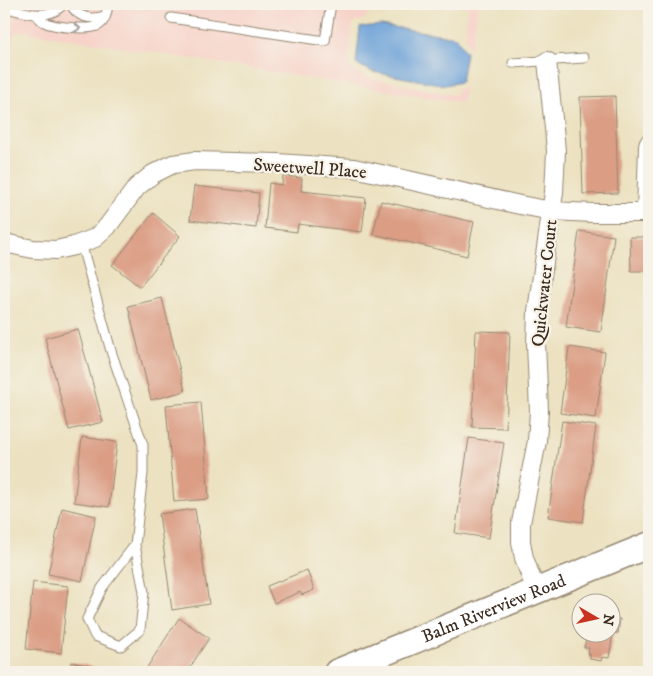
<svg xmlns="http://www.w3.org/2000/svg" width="653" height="676" font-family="'IM FELL DW Pica',serif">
<rect width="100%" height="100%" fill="#f7f3e8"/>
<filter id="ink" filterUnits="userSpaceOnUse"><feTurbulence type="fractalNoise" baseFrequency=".02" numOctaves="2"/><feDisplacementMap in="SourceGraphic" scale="10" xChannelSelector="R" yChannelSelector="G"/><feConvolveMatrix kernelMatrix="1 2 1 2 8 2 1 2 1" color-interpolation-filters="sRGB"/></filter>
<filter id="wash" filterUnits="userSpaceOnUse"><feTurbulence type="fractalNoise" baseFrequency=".0096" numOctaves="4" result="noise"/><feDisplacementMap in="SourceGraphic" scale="20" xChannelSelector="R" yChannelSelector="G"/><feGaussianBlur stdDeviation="1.12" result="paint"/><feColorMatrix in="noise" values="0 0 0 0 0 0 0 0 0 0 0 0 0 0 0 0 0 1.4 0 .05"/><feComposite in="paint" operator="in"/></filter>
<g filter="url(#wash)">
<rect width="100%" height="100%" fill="#ece2c1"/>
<!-- built -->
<path fill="#f7d1c8" d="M 17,4 L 378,4 L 363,20 L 357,21 L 353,24 L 348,65 L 349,67 L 352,70 L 369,78 L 454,95 L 459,89 L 465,88 L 462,103 L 22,31 L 15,33 L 11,42 L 6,42 L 12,24 Z
M 468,4 L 479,4 L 471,49 L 465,39 Z"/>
<!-- water -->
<path fill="#6ba0d8" stroke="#53657b" d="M 381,25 L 456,37 L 466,53 L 461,82 L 445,85 L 373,72 L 356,64 L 360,27 Z"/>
<g id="blocks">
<!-- building -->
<path fill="#db9e85" d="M 615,96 L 618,193 L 583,194 L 580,97 Z
M 283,176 L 302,178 L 301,191 L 366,198 L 362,232 L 298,224 L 297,232 L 265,228 L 269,183 L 282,185 Z
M 194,186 L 259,193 L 256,228 L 190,220 Z
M 381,201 L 474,222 L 467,256 L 373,234 Z
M 153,213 L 180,236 L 140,287 L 112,265 Z
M 579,231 L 614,236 L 601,332 L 566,327 Z
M 630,237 L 649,237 L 649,271 L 631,271 Z
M 162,298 L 185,391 L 151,400 L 128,306 Z
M 78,329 L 103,422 L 69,430 L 45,338 Z
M 476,331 L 510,332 L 506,428 L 472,427 Z
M 569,347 L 605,352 L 596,418 L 560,413 Z
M 201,402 L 209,499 L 174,502 L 166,405 Z
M 562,421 L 596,426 L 583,522 L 548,517 Z
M 82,437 L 117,442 L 109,507 L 74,502 Z
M 469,438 L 504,443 L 489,538 L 455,533 Z
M 62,508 L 96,516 L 82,581 L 48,574 Z
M 195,509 L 209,604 L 172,610 L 159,514 Z
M 307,570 L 314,590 L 302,595 L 300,592 L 274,603 L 267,586 Z
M 33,582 L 68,586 L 61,653 L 26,649 Z
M 179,618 L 209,638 L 187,672 L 144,672 Z
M 610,618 L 620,619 L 618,633 L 613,633 L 609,658 L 602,657 L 601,661 L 590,659 L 590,654 L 588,654 L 589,648 L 584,648 L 587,634 L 610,634 Z
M 71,662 L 115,671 L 115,672 L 69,672 Z"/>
</g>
</g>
<g filter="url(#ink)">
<use href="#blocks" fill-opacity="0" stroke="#948670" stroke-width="1"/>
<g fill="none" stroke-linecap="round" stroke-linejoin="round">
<defs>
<path id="service" d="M 71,4 C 77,18 91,20 105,16
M 4,7 C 22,12 49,22 63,4
M 35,14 C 38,17 41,20 44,22 C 54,27 90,31 99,25 C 106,21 107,11 108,4
M 171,18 L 325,41 L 331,4
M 513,63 L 584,58
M 81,243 L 111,351 L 143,445 L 143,473 L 135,545 L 144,592 L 140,630 L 121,646 L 95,636 L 87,619 L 102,588 L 135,545"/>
<path id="minor" d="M 646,213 L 648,146 L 649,143
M 4,243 L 33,249 L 56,250 L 74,246 L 95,238 L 107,227 L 137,187 L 153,174 L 173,164 L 195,161 L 277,163 L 354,168 L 520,205 L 552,211 L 593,213 L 649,213
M 536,591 L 524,558 L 521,542 L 521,523 L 537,441 L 539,411 L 536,344 L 537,311 L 554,192 L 556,151 L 554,128 L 547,61"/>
<g id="secondary">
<path id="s1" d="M 337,672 L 649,545"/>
</g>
</defs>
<!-- service casing -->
<use href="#service" stroke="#948670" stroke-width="11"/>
<!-- minor casing -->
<use href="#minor" stroke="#948670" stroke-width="20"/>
<!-- secondary casing -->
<use href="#secondary" stroke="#948670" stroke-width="28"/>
<!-- service -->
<use href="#service" stroke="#fff" stroke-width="9"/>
<!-- minor -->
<use href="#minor" stroke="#fff" stroke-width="18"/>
<!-- secondary -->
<use href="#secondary" stroke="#fff" stroke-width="25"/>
</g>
<!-- one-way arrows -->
<defs><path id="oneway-chevron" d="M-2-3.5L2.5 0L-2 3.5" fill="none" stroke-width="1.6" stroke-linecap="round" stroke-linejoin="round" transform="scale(1.25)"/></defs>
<use stroke="#a79f9a" href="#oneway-chevron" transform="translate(77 28) rotate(4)"/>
</g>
<g text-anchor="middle" stroke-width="4.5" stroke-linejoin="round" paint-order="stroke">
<!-- street labels -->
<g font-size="18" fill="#3b2a1e" stroke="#f7f3e8">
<text transform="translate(310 168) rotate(4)" y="6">Sweetwell Place</text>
<text transform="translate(544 283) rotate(-84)" y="6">Quickwater Court</text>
<text dy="6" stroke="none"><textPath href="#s1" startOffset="169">Balm Riverview Road</textPath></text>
</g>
</g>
<!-- margin -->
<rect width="653" height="676" fill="none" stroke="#f7f3e8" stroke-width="20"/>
<!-- north arrow -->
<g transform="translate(596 618) rotate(99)"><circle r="24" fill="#f7f3e8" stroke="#aca397"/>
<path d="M0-4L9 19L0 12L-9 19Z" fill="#c8321e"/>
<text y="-8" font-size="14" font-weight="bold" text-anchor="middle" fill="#3b2a1e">N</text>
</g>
</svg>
